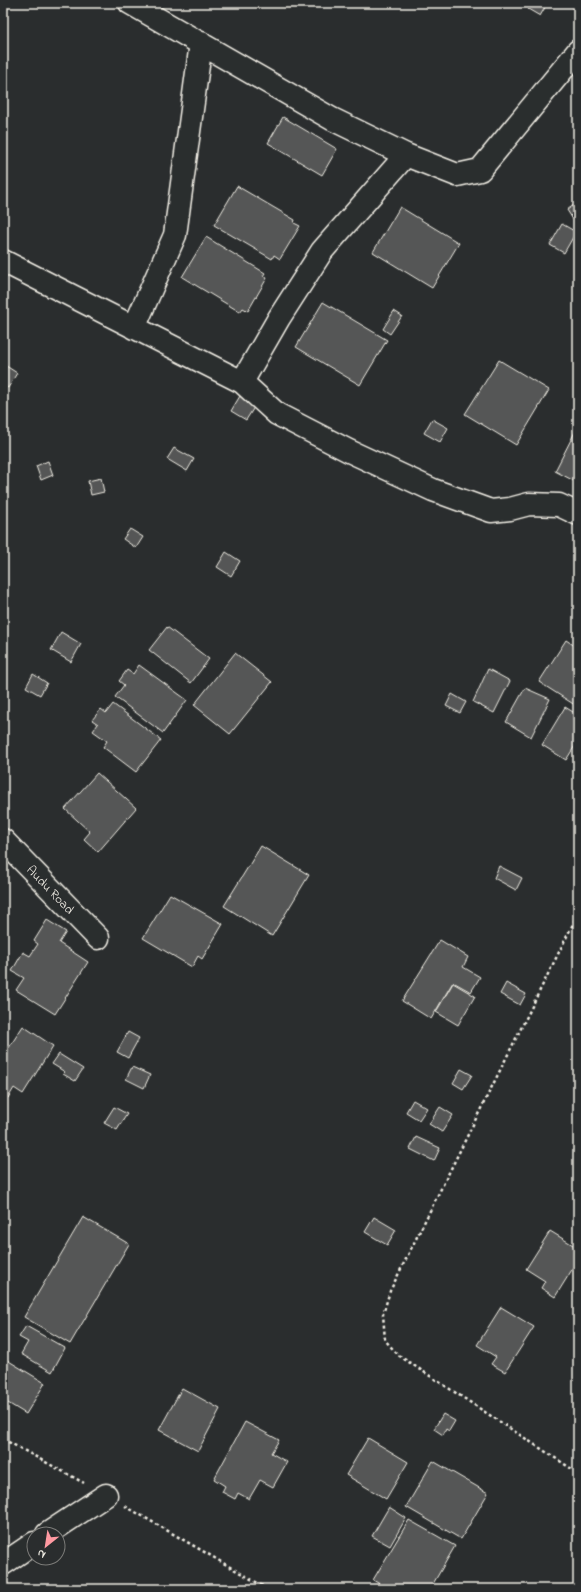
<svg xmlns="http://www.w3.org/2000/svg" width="581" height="1592" font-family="'Indie Flower',sans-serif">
<rect width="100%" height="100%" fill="#2a2d2e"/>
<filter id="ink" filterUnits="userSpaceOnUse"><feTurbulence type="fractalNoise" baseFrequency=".025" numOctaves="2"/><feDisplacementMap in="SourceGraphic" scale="8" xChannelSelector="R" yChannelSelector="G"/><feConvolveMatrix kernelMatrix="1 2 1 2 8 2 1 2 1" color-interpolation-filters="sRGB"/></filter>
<g filter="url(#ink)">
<!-- building -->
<path fill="#555756" stroke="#f4f1e8" d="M 532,3 L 545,3 L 547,4 L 540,16 L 528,9 Z
M 283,117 L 337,149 L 322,175 L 268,143 Z
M 237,186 L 295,220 L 294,223 L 300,226 L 280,259 L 274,255 L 272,259 L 214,225 Z
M 578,202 L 578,218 L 574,221 L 567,210 Z
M 400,207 L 459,243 L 432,288 L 373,252 Z
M 562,224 L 576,232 L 564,253 L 550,245 Z
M 206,237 L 265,273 L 263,276 L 267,278 L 248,311 L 243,308 L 240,312 L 182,277 Z
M 323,302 L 387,340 L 360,385 L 296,347 Z
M 394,311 L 402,316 L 390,334 L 383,329 Z
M 499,360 L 549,390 L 516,445 L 465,414 Z
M 3,364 L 17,373 L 8,388 L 3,385 Z
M 240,396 L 255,406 L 246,420 L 231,411 Z
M 432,419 L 448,428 L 440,442 L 424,433 Z
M 578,426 L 578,483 L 555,471 Z
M 174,448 L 194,459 L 187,471 L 167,459 Z
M 48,461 L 53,475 L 41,480 L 36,466 Z
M 101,478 L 104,492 L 91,495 L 88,481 Z
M 130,529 L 143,537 L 136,548 L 123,539 Z
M 226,552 L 240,561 L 231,576 L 217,567 Z
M 167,627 L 209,659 L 191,683 L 149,650 Z
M 61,632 L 81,644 L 71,662 L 51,650 Z
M 566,640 L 578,648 L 578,707 L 539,682 Z
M 235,653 L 272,682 L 230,734 L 194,705 Z
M 139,665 L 187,700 L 163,733 L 115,697 L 124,685 L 119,681 L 127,670 L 133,674 Z
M 488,669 L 510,681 L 494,713 L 473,702 Z
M 33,674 L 47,683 L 40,695 L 26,687 Z
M 525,688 L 550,699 L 531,737 L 506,722 Z
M 452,694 L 466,702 L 460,713 L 446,706 Z
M 113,704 L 161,740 L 136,772 L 103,747 L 107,741 L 93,731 L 98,724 L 92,720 L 101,709 L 106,713 Z
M 565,707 L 578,715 L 578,741 L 566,760 L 542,745 Z
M 97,773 L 136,808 L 98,852 L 84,839 L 90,832 L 65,809 Z
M 261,846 L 309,875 L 272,936 L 224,906 Z
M 499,866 L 522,878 L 516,890 L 494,878 Z
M 170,894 L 223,924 L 202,959 L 198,956 L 192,967 L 143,938 Z
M 47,920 L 66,932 L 59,943 L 88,962 L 55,1014 L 16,990 L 24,978 L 12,971 L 23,952 L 30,956 L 38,944 L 34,941 Z
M 440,940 L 468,957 L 463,967 L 480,977 L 471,992 L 453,982 L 431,1019 L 402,1001 Z
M 453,983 L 475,996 L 458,1025 L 436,1012 Z
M 506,983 L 526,994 L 520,1005 L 500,994 Z
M 23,1026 L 53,1046 L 23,1094 L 14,1088 L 8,1098 L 3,1094 L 3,1057 Z
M 128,1032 L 139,1038 L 128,1058 L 117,1052 Z
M 59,1054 L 83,1069 L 75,1081 L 63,1074 L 65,1072 L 52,1064 Z
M 132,1067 L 150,1075 L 144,1088 L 126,1079 Z
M 461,1069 L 472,1075 L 463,1089 L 453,1083 Z
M 413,1100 L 427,1108 L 419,1120 L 406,1112 Z
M 114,1107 L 127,1114 L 117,1130 L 104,1123 Z
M 440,1107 L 453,1115 L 442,1132 L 429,1124 Z
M 416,1137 L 440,1148 L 434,1161 L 410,1149 Z
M 83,1217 L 129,1244 L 70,1344 L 24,1317 Z
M 374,1217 L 396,1230 L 387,1245 L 365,1232 Z
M 550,1231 L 578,1248 L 578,1260 L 555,1297 L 541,1288 L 545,1281 L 526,1269 Z
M 501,1307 L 534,1327 L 505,1372 L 491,1364 L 496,1357 L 477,1345 Z
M 26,1326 L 65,1348 L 52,1372 L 21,1354 L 28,1342 L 19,1337 Z
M 7,1360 L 45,1383 L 26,1414 L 3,1400 L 3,1380 L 5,1377 L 3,1375 L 3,1366 Z
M 182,1388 L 220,1409 L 198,1451 L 159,1430 Z
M 443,1414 L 455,1421 L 449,1431 L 446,1429 L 443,1435 L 434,1429 Z
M 245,1422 L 279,1440 L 271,1453 L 287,1462 L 273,1487 L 260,1480 L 249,1499 L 238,1493 L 235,1499 L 222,1492 L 225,1486 L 214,1479 Z
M 368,1438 L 408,1462 L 386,1499 L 346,1475 Z
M 433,1461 L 488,1493 L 461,1539 L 406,1507 Z
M 389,1507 L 406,1518 L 390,1546 L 372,1536 Z
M 409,1520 L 455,1546 L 430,1589 L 388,1589 L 373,1580 Z"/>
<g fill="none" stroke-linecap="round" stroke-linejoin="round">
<defs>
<path id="minor" d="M 130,3 L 332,119 L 406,155 L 457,175 L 480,170 L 578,51
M 3,261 L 242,382 L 277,414 L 349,451 L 433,490 L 491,511 L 510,509 L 529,504 L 559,505 L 578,514
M 134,328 L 175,235 L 201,43
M 242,382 L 279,318 L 322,251 L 406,155
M 3,840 L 98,938
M 47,1534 L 106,1495
M 3,1564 L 34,1543"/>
</defs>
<!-- minor casing -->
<use href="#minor" stroke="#f4f1e8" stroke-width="25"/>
<!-- path -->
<path stroke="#f4f1e8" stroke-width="2.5" stroke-dasharray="3 3" stroke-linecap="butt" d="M 578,914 L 390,1291 L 383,1314 L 385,1340 L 398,1355 L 578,1473
M 3,1439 L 84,1483
M 125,1506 L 268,1589
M 576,1589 L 578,1585"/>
<!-- minor -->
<use href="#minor" stroke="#2a2d2e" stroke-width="22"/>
</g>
</g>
<g text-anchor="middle" stroke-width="3" stroke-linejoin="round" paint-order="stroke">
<!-- street labels -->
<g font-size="13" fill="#f4f1e8" stroke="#2a2d2e">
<text transform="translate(51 889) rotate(46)" y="5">Audu Road</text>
</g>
</g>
<!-- margin -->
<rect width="581" height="1592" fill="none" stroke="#2a2d2e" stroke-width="16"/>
<rect x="8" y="8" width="565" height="1576" fill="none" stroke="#f4f1e8" stroke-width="1.5" filter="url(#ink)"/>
<!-- north arrow -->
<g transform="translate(46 1546) rotate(210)"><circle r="19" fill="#2a2d2e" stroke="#7b7b78"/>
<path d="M0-3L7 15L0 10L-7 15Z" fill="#ff9aa2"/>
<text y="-6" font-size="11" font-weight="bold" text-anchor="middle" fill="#f4f1e8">N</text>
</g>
</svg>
